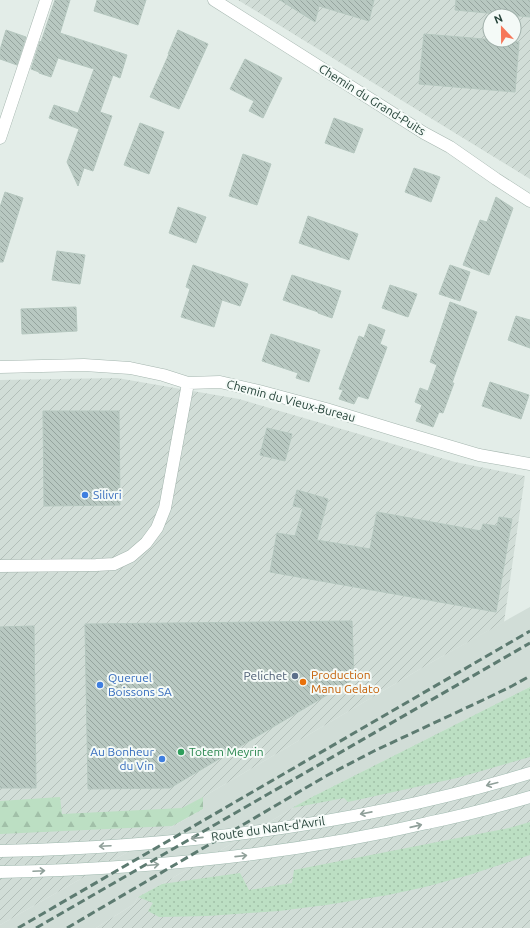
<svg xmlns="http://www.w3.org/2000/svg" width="530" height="928" font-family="Ubuntu,sans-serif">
<defs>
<pattern id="industrial-furrows" width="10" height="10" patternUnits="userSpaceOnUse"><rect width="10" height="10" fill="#d1ddd7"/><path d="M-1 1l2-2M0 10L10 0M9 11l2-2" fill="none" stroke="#b3bfb9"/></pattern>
<pattern id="grass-dots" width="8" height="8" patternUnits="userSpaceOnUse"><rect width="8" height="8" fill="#bcdfc3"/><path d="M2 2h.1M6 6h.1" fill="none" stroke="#a1c0a8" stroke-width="1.8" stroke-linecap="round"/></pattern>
<pattern id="forest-firs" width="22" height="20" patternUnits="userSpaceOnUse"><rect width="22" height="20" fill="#bcdfc3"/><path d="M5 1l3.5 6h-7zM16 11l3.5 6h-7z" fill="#a1c0a8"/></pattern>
<pattern id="building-back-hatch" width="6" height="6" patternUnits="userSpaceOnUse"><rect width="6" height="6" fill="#b8c8c1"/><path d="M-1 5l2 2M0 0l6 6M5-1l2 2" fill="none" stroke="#95a49e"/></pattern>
</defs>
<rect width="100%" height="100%" fill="#e3ede8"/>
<!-- built -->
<path fill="#d1ddd7" d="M 530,607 L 530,687 L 312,797 L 162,884 L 138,897 L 134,904 L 96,928 L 0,928 L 0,925 L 203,809 L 203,797 L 432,662 Z"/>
<!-- industrial -->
<path fill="url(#industrial-furrows)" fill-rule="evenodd" d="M 238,0 L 530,0 L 530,179 ZM 490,16 L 514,16 L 514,40 L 490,40 Z
M 117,378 L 239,399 L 455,462 L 525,476 L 504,622 L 432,662 L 203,797 L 203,809 L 0,925 L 0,380 Z
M 530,687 L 530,928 L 96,928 L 134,904 L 138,897 L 162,884 L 312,797 Z"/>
<!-- grass -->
<path fill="url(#grass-dots)" d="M 530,687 L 530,757 L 457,778 L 348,802 L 344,798 L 292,808 L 312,797 Z
M 530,822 L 530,855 L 469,875 L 425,887 L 388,895 L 326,905 L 279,911 L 208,916 L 159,917 L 148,911 L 153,903 L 138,897 L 162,884 L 240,873 L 249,890 L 292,883 L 294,870 L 509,828 Z"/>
<!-- forest -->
<path fill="url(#forest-firs)" d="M 60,797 L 62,814 L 182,808 L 203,797 L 203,809 L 172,826 L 0,834 L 0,801 Z"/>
<!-- building -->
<path fill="url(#building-back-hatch)" stroke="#b5c7bf" d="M 55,0 L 70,0 L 60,33 L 127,55 L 120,78 L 113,75 L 100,112 L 112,116 L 93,171 L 84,168 L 78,186 L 67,162 L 79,129 L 49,118 L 54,105 L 78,113 L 94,69 L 58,58 L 51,77 L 39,73 L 39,72 L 31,69 L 40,41 L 41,42 Z
M 97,0 L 146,0 L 138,25 L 94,11 Z
M 280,0 L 374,0 L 369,21 L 319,6 L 315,22 Z
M 456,0 L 530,0 L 530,17 L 455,10 Z
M 6,30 L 26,37 L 17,65 L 0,59 L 0,50 Z
M 178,30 L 208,44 L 179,109 L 150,97 L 169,54 L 168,54 Z
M 424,34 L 519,42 L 515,92 L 419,84 Z
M 245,59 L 282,78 L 263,118 L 249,111 L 254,101 L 230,89 Z
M 334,118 L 363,129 L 354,153 L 325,143 Z
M 140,123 L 164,132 L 149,174 L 124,165 Z
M 243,154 L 271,164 L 257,205 L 229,196 Z
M 414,168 L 440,177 L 431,202 L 405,192 Z
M 5,192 L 23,198 L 3,262 L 0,262 L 0,207 Z
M 496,197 L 513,208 L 489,275 L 463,265 L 480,220 L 487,222 Z
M 178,207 L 206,217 L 196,243 L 169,233 Z
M 308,216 L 358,234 L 349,260 L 299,243 Z
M 57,251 L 85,255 L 80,284 L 52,280 Z
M 193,265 L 248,284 L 240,306 L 222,300 L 214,327 L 181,317 L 190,289 L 186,287 Z
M 450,265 L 470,272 L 460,301 L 439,294 Z
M 292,275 L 341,291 L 332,318 L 318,313 L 318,312 L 283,300 Z
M 390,285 L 417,294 L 408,317 L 382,308 Z
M 450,302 L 477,312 L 452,383 L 454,383 L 443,413 L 439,412 L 433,427 L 416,421 L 422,405 L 415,402 L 420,388 L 428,391 L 437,365 L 430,362 Z
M 76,307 L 77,331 L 22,334 L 21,309 Z
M 516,316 L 530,320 L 530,348 L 508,340 Z
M 369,324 L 385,330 L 380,344 L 387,347 L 368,399 L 358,396 L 354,404 L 339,399 L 343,390 L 339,389 L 359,336 L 364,338 Z
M 271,334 L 320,350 L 309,382 L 296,378 L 298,373 L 262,361 Z
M 490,382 L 529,395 L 521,419 L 482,406 Z
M 43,411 L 119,411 L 120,505 L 44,506 Z
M 267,428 L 292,434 L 285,461 L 260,455 Z
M 297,490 L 328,499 L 317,540 L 370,549 L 377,512 L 481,531 L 483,524 L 497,526 L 499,517 L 512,519 L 496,612 L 270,572 L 277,533 L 295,536 L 303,508 L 293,506 Z
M 352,621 L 354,679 L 170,788 L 88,789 L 85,624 Z
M 34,626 L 36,788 L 0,788 L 0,627 Z"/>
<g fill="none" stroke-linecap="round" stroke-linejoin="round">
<defs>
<path id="minor" d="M 214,0 L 424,133 L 450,147 L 496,179 L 530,201
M 0,138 L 46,0
M 0,367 L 84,365 L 130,368 L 163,375 L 188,383 L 220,382 L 259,391 L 326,409 L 398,431 L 479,455 L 530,464
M 0,566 L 96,565 L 114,564 L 131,556 L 146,543 L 157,528 L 165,508 L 188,383"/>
<path id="secondary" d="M 0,851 C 179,847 359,825 530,773
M 0,872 C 144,869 287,856 427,823 C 462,816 496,807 530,797"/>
</defs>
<!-- minor casing -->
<use href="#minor" stroke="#a5b6af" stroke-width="13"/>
<!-- secondary casing -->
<use href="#secondary" stroke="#a1bab0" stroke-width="13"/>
<!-- minor -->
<use href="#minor" stroke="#fff" stroke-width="12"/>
<!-- secondary -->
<use href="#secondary" stroke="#fff" stroke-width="12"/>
<!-- rail -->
<path stroke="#5d7b71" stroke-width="3" stroke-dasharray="8 4" stroke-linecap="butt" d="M 18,928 L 530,631
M 36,928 L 530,643
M 67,928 L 326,776 L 374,751 L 483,700 L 512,686 L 530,676"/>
</g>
<!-- one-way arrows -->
<defs><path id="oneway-shaft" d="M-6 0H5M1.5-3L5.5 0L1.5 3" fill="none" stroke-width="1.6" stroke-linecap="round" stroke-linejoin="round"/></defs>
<g stroke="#90a09a">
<use href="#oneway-shaft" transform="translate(492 784) rotate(165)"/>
<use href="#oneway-shaft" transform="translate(366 813) rotate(169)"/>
<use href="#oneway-shaft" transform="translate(416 826) rotate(-13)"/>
<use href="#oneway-shaft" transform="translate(197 838) rotate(174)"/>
<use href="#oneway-shaft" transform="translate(105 846) rotate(177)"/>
<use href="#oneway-shaft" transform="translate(241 856) rotate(-6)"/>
<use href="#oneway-shaft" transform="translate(153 865) rotate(-5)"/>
<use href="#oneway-shaft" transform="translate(39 871) rotate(-3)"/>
</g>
<!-- markers -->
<g fill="#3f7fe0" stroke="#f4faf7" stroke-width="1.5">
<circle cx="85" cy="495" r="4"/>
<circle cx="100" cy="685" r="4"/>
<circle cx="162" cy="759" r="4"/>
</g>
<circle fill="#5c6f8a" stroke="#f4faf7" stroke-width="1.5" cx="295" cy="676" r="4"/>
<circle fill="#e8710a" stroke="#f4faf7" stroke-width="1.5" cx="303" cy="682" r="4"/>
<circle fill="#2e9e5b" stroke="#f4faf7" stroke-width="1.5" cx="181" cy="752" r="4"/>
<g text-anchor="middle" stroke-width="4" stroke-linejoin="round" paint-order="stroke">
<!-- street labels -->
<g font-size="12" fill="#224036" stroke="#f4faf7">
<text transform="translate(372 100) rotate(32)" y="4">Chemin du Grand-Puits</text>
<text transform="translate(291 401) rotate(15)" y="4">Chemin du Vieux-Bureau</text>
<text transform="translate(268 829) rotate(-8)" y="4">Route du Nant-d'Avril</text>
</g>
<!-- shop labels -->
<g font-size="12" fill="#366cbe" stroke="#f4faf7" text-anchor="start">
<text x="93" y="499">Silivri</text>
<text x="108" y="682">Queruel<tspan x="108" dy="14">Boissons SA</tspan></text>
<text x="154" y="756" text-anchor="end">Au Bonheur<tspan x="154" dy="14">du Vin</tspan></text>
</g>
<!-- food labels -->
<g font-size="12" fill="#c56008" stroke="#f4faf7" text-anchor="start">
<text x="311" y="679">Production<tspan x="311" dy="14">Manu Gelato</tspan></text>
</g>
<!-- service labels -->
<g font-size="12" fill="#4e5e75" stroke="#f4faf7" text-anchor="end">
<text x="287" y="680">Pelichet</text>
</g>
<!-- leisure labels -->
<g font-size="12" fill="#27864d" stroke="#f4faf7" text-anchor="start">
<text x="189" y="756">Totem Meyrin</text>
</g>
</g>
<!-- north arrow -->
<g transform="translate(502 28) rotate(338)"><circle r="19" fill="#f4faf7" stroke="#a0b0aa"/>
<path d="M0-3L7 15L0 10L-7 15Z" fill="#f67759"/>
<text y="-6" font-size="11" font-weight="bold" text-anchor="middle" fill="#224036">N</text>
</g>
</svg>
